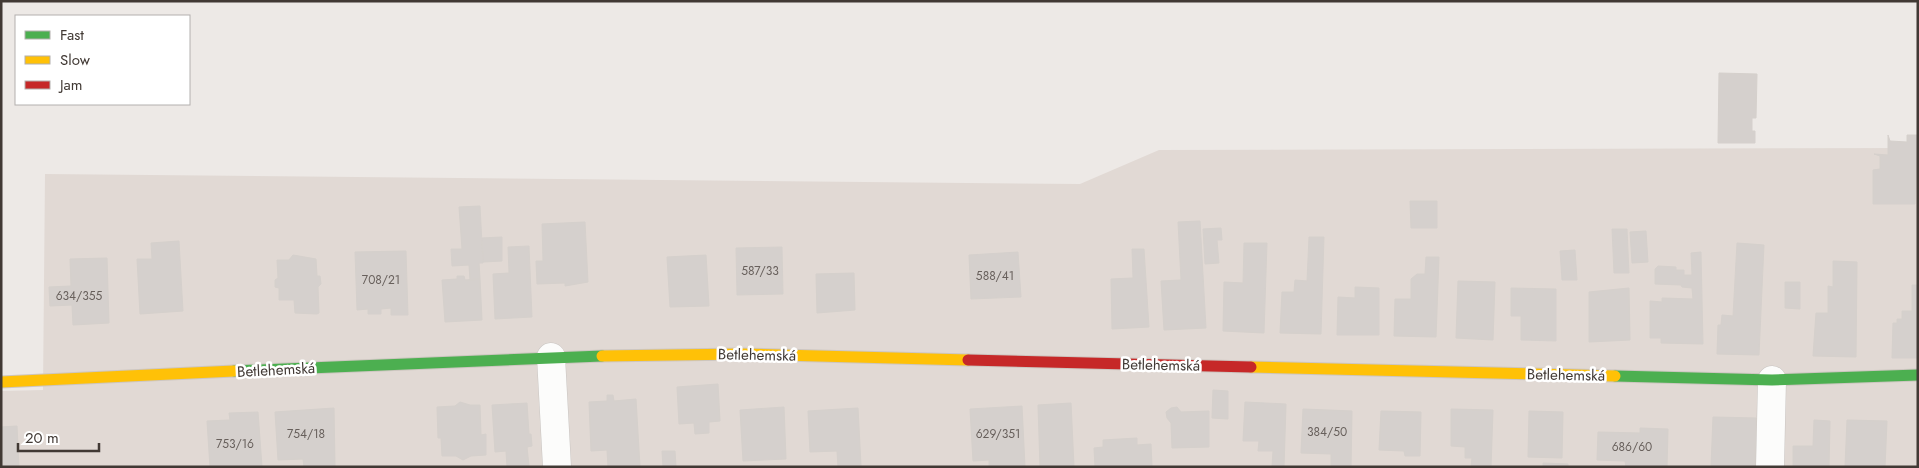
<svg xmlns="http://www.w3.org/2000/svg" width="1919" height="468" font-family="Jost,sans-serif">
<rect width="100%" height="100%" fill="#ede9e6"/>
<!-- residential -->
<path fill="#e1d9d4" d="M 1918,148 L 1918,467 L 1,467 L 1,391 L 43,390 L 45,174 L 1080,184 L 1159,150 Z"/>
<!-- building -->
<path fill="#d5d0cd" stroke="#d5d0cc" d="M 1719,73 L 1757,74 L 1756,118 L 1752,118 L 1752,131 L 1755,131 L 1755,143 L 1718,143 Z
M 1888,135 L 1890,141 L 1907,142 L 1907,135 L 1918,135 L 1915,204 L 1873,204 L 1873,170 L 1880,169 L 1880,156 L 1874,154 L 1888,155 Z
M 1410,201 L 1437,201 L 1437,228 L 1411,228 Z
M 480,206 L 483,263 L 479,263 L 480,279 L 470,280 L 469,265 L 452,266 L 451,249 L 462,249 L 459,207 Z
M 1200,221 L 1206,328 L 1164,330 L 1161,281 L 1181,280 L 1178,222 Z
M 585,222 L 588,282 L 565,286 L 565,283 L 537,284 L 536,261 L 543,261 L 542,224 Z
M 1221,228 L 1222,240 L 1217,240 L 1219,263 L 1205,264 L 1203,229 Z
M 1612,229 L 1627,229 L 1629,273 L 1614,273 Z
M 1646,231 L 1648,262 L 1632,263 L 1630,232 Z
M 502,237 L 502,261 L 483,262 L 482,238 Z
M 1309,237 L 1324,237 L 1321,334 L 1280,333 L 1282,292 L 1294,292 L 1295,280 L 1307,281 Z
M 179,241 L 183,311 L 140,314 L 137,259 L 152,259 L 151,243 Z
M 1244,243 L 1267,243 L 1264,333 L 1223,331 L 1224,282 L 1243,283 Z
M 1737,243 L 1764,245 L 1759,355 L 1717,354 L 1718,325 L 1721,325 L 1722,315 L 1733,316 Z
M 529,246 L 532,317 L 495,319 L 493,274 L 509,273 L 508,247 Z
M 782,247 L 783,294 L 737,295 L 736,248 Z
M 1132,249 L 1144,249 L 1149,327 L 1112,329 L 1111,279 L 1133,278 Z
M 1575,250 L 1577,280 L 1562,280 L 1560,251 Z
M 406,251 L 408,315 L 391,315 L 391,308 L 381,309 L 381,314 L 368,314 L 368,309 L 357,310 L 355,252 Z
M 1018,252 L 1021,297 L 971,299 L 969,255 Z
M 1701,252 L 1703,344 L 1661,343 L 1661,338 L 1650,338 L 1650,301 L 1662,302 L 1662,298 L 1693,299 L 1692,288 L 1682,287 L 1681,285 L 1655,284 L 1655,269 L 1658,266 L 1676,267 L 1676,270 L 1684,270 L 1684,275 L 1692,275 L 1691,253 Z
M 293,255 L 316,259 L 317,276 L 320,276 L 321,284 L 318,287 L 319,313 L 317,314 L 295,313 L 294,300 L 279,300 L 279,288 L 275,287 L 275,280 L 278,278 L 277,260 L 289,260 Z
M 706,255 L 709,306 L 670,307 L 667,257 Z
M 1426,257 L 1439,257 L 1436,337 L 1394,336 L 1395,299 L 1411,299 L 1411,279 L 1417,274 L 1425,274 Z
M 107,258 L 109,323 L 73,325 L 72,305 L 50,306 L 49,287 L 71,286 L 70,259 Z
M 1833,261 L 1857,262 L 1856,357 L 1813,356 L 1816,313 L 1828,313 L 1828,286 L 1833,287 Z
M 854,273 L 855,310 L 817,313 L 816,274 Z
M 457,276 L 464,276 L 465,280 L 480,279 L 482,320 L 445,322 L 442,280 L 457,279 Z
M 1458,281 L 1495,282 L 1493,340 L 1456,338 Z
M 1785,282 L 1800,282 L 1800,309 L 1785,308 Z
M 1912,285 L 1918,285 L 1918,358 L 1892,358 L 1893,323 L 1897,323 L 1897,319 L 1902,319 L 1902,311 L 1912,311 Z
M 1355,287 L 1379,288 L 1379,335 L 1337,335 L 1338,297 L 1355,298 Z
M 1511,288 L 1556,289 L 1556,341 L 1521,340 L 1521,316 L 1511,316 Z
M 1629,288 L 1630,340 L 1589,342 L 1589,292 Z
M 718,384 L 720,421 L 709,422 L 709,433 L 695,434 L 694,423 L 679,424 L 677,387 Z
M 1213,390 L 1228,391 L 1228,419 L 1212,418 Z
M 607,395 L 613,395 L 614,401 L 636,399 L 640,467 L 608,467 L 607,450 L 591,451 L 589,402 L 607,401 Z
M 460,402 L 470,405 L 480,405 L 481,435 L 486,434 L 486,455 L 471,456 L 463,460 L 456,456 L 442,456 L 441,438 L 438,438 L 437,407 L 455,406 Z
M 1245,402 L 1286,404 L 1284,467 L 1272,467 L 1273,451 L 1258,451 L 1259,441 L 1243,441 Z
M 527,403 L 529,434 L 531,434 L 532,446 L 527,447 L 529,466 L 507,467 L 506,451 L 495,452 L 492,405 Z
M 1071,403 L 1074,467 L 1040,467 L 1038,405 Z
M 1022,406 L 1025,467 L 989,467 L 989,460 L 973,461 L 970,409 Z
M 784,407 L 786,459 L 743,461 L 740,410 Z
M 1177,407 L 1181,412 L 1209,411 L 1209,447 L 1172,448 L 1171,423 L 1167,418 L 1166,412 L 1171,408 Z
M 334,408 L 335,467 L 304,467 L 303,459 L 278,460 L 275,412 Z
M 858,408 L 861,466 L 838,467 L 837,451 L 810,452 L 808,411 Z
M 1303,409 L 1352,411 L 1351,467 L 1331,467 L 1331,454 L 1301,453 Z
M 1451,409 L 1493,410 L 1491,467 L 1471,467 L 1472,458 L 1465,458 L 1465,447 L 1451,446 Z
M 1381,411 L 1421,412 L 1420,456 L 1405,456 L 1404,451 L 1379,450 Z
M 1529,411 L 1563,412 L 1562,458 L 1528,457 Z
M 258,412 L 262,467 L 210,467 L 207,421 L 230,420 L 229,413 Z
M 1713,417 L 1756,418 L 1755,467 L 1711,467 Z
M 1814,420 L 1830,421 L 1829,467 L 1793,467 L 1793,446 L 1813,446 Z
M 1847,420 L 1887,421 L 1885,467 L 1845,467 Z
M 17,426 L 19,467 L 1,467 L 1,427 Z
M 1640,428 L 1668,429 L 1667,467 L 1626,467 L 1625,461 L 1597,460 L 1598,432 L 1640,433 Z
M 1137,438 L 1137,445 L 1151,444 L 1152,467 L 1095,467 L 1094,448 L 1103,447 L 1103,440 Z
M 662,451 L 675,451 L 676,467 L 663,467 Z
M 1543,463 L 1568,464 L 1568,467 L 1543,467 Z"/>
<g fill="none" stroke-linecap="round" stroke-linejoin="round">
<defs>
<path id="street" d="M 551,357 L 557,467
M 1770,467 L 1772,380"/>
<path id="fast" d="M 234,371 L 602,356
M 1615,376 L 1772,380 L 1918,375"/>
<path id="slow" d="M 602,356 L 741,354 L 968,360
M 1251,367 L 1615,376
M 1,382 L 234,371"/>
<path id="jam" d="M 968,360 L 1251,367"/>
</defs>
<!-- street casing -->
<use href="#street" stroke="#c9c5c2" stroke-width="29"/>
<!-- fast casing -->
<use href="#fast" stroke="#cdc6c0" stroke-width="13"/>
<!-- slow casing -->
<use href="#slow" stroke="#cdc6c0" stroke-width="13"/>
<!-- jam casing -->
<use href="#jam" stroke="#cdc6c0" stroke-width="13"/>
<!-- street -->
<use href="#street" stroke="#fcfcfb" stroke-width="28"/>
<!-- fast -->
<use href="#fast" stroke="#4caf50" stroke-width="11"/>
<!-- slow -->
<use href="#slow" stroke="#ffc107" stroke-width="11"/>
<!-- jam -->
<use href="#jam" stroke="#c62828" stroke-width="11"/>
</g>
<g text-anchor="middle" stroke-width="5" stroke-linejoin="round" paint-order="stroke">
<!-- number labels -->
<g font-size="12" fill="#68605c">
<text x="760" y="275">587/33</text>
<text x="995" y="280">588/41</text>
<text x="381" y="284">708/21</text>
<text x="79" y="300">634/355</text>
<text x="1327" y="436">384/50</text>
<text x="306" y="438">754/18</text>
<text x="998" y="438">629/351</text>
<text x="235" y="448">753/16</text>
<text x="1632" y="451">686/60</text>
</g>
<!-- street labels -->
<g font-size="15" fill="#413934" stroke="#fff">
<text transform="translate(757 355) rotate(1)" y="5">Betlehemská</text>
<text transform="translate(1161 365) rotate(1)" y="5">Betlehemská</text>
<text transform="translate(276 370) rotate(-3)" y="5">Betlehemská</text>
<text transform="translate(1566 375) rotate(1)" y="5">Betlehemská</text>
</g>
</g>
<!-- border -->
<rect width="1919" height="468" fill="none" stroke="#413934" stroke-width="5"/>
<!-- legend -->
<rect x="15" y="15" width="175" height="90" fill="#ffffff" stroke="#b3b0ae"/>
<rect x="25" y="31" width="25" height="8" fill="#4caf50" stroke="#b3b0ae"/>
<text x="60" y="40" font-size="15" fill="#413934">Fast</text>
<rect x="25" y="56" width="25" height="8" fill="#ffc107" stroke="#b3b0ae"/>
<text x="60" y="65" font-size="15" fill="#413934">Slow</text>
<rect x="25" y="81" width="25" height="8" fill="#c62828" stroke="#b3b0ae"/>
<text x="60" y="90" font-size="15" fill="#413934">Jam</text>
<!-- scale -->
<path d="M18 443v8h81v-8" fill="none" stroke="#413934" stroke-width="2.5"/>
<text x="25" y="443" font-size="15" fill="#413934" stroke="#ffffff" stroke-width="4" paint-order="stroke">20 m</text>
</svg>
